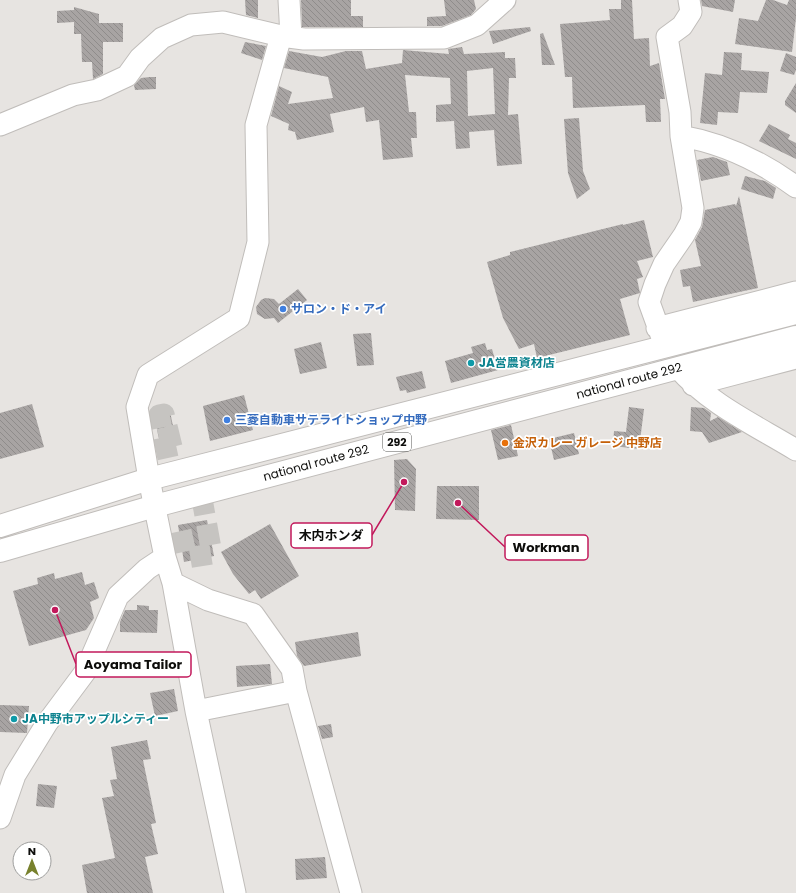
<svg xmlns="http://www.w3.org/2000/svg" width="796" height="893" font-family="Poppins,'Noto Sans JP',sans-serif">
<defs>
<pattern id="building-back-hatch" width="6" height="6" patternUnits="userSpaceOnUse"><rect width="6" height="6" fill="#a8a4a3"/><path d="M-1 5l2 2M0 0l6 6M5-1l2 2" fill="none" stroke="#8f8c8b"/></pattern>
</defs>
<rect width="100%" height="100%" fill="#e7e4e1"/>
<!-- building -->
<path fill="url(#building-back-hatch)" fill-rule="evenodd" d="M 245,0 L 258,0 L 258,18 L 246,15 Z
M 301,0 L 351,0 L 351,16 L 363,16 L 363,27 L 302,27 Z
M 444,0 L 474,0 L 476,9 L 471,15 L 442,26 L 427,26 L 427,17 L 446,16 Z
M 621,0 L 632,0 L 634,39 L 649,38 L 650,66 L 659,63 L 665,99 L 660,99 L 661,122 L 646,122 L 645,105 L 573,108 L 572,77 L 565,77 L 560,24 L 610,20 L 609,9 L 621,9 Z
M 701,0 L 735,0 L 733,12 L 702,6 Z
M 766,0 L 773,0 L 787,5 L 789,0 L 796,0 L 796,18 L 792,52 L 735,44 L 739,18 L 758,21 Z
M 74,7 L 99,14 L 99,23 L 123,23 L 123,42 L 103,42 L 103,74 L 93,79 L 92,62 L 82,62 L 81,34 L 74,34 L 74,22 L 57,23 L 57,11 L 74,10 Z
M 530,27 L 531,31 L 493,44 L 489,31 Z
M 543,33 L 555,65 L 542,65 L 540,34 Z
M 245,42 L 266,46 L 262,60 L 241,53 Z
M 462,47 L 464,54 L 505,52 L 505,58 L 515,58 L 516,78 L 509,78 L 508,115 L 518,114 L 522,164 L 497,166 L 494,130 L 469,132 L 470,148 L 456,149 L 454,121 L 436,122 L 436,105 L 451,104 L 450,78 L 405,75 L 409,112 L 416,112 L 417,138 L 411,138 L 413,157 L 383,160 L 379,120 L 366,122 L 364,107 L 330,114 L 334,132 L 297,140 L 295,132 L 288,130 L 289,124 L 271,116 L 279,86 L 292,92 L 288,104 L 333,98 L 328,77 L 284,68 L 289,51 L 322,57 L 346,51 L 362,51 L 366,69 L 402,63 L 403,50 L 449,54 L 448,49 ZM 493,68 L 495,114 L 468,116 L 467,71 Z
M 724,52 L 742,53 L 741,70 L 769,72 L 767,93 L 740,92 L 738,113 L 718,112 L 717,125 L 700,123 L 705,73 L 722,75 Z
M 786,53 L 796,57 L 796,70 L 794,75 L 780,71 Z
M 150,77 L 156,77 L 156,89 L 135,90 L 134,85 L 141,78 Z
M 796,83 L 796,113 L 785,105 L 785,101 Z
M 579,118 L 583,171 L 590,189 L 577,199 L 568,173 L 564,119 Z
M 769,124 L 790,135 L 788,139 L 796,143 L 796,159 L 759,141 Z
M 713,157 L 727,162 L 730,175 L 701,181 L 697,160 Z
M 745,176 L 765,181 L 776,188 L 773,199 L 741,189 Z
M 739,196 L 758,288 L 693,302 L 690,286 L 683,287 L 680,270 L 701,266 L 695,240 L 702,227 L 705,210 L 735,204 L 736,206 Z
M 644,220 L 653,257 L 637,261 L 643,277 L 637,279 L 640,293 L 620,299 L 630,335 L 537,358 L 534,344 L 519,349 L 503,318 L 487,262 L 510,255 L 510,252 L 623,224 L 623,225 Z
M 298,289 L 307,300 L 278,323 L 274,318 L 265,319 L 257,314 L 256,307 L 261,300 L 265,298 L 274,299 L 279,304 Z
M 371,333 L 374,365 L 357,366 L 353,334 Z
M 321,342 L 327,368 L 300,374 L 294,349 Z
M 485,343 L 487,350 L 492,349 L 498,370 L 451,383 L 445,361 L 473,353 L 471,347 Z
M 422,371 L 426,388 L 407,393 L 406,390 L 400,391 L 396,377 Z
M 244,395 L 253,430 L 210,441 L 203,406 Z
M 32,404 L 44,447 L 0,459 L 0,413 Z
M 169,407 L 176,440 L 160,444 L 153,410 Z
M 629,407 L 644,409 L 639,449 L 613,446 L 614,431 L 626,432 Z
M 691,407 L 704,408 L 711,413 L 710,421 L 718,417 L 742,432 L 709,443 L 702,432 L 690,431 Z
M 511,425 L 518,456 L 498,460 L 491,430 Z
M 574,433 L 579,454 L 554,460 L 549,439 Z
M 407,459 L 416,469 L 415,511 L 395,510 L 394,460 Z
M 437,486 L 479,486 L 479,520 L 436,519 Z
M 207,520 L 214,556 L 184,562 L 178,525 Z
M 270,524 L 299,576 L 261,599 L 255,590 L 249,594 L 233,574 L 221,552 Z
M 82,572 L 85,585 L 94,582 L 99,598 L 90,602 L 94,618 L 86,630 L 29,646 L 13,591 L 38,584 L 37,578 L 54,573 L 55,579 Z
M 137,605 L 149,606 L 149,610 L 158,610 L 157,633 L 120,632 L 120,622 L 125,610 L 137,610 Z
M 358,632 L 361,656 L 304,666 L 297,656 L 295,642 Z
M 270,664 L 272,684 L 237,687 L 236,666 Z
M 174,689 L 178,711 L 155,716 L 150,693 Z
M 0,705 L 29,706 L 27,733 L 0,732 Z
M 331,724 L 333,737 L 322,739 L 318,726 Z
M 147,740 L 151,759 L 143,760 L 156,823 L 151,824 L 158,854 L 145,857 L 153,893 L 87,893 L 82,865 L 115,858 L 102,798 L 114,796 L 110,780 L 117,779 L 111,747 Z
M 38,784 L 57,786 L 54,808 L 36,806 Z
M 325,857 L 327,878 L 296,880 L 295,859 Z"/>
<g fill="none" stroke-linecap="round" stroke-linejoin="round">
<!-- minor-tunnel -->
<path stroke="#c6c4c1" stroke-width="21" stroke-dasharray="21 10" stroke-linecap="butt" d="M 168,458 L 159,415 L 164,414 L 174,455
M 181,531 L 187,558 L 212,554 L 202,499"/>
<defs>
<path id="minor" d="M 289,0 L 291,37
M 0,125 L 73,95 L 97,90 L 127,76 L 140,58 L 162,38 L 191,25 L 223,22 L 281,36 L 304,39 L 444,38 L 477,25 L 505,0
M 681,136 C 722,143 762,162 796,187
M 657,328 L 796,292
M 665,346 L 649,302 L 655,284 L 664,264 L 684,235 L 691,222 L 693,208 L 681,136 L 680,112 L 667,37 L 682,26 L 691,12 L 689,0
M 678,368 C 709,404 755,425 796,450
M 693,385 L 796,358
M 173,583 L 208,600 L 253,614 L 292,669 L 296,691 L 351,893
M 196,711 L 296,691
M 0,818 L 15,775 L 47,723 L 85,672 L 118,596 L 147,569 L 165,557
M 235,893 L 196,711 L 173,583 L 165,557 L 149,479 L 137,407 L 148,375 L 239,318 L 258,242 L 256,125 L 281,36"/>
<path id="highway" d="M 0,526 L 149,479 L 796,313
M 0,551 L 155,506 L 796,337"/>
</defs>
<!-- minor casing -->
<use href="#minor" stroke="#c0bdba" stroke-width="23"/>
<!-- highway casing -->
<use href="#highway" stroke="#c0bdba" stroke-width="24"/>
<!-- minor -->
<use href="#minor" stroke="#fff" stroke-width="21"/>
<!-- highway -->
<use href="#highway" stroke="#fff" stroke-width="22"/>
</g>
<!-- markers -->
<g fill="#3f7fe0" stroke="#fff" stroke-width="1.5">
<circle cx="283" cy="309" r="4"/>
<circle cx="227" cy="420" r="4"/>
</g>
<g fill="#0f9aa8" stroke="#fff" stroke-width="1.5">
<circle cx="471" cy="363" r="4"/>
<circle cx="14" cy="719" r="4"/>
</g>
<circle fill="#e8710a" stroke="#fff" stroke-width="1.5" cx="505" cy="443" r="4"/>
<g text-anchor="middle" stroke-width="3.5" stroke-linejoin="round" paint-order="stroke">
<!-- shield labels -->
<rect fill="#fff" stroke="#565654" stroke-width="1" x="383" y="433" width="28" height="18" rx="3"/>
<g font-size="11" font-weight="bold" fill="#0d0d0b">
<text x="397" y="446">292</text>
</g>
<!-- shop labels -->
<g font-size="12" font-weight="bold" fill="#366cbe" stroke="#fff" text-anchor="start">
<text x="291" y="313">サロン・ド・アイ</text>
<text x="235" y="424">三菱自動車サテライトショップ中野</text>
</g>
<!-- culture labels -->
<g font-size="12" font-weight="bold" fill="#0d838f" stroke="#fff" text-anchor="start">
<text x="479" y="367">JA営農資材店</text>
<text x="22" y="723">JA中野市アップルシティー</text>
</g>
<!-- street labels -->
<g font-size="12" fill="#0d0d0b" stroke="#fff">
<text transform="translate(629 381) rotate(-15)" y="4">national route 292</text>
<text transform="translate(316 463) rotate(-15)" y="4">national route 292</text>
</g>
<!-- food labels -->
<g font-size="12" font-weight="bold" fill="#c56008" stroke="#fff" text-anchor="start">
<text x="513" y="447">金沢カレー ガレージ 中野店</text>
</g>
</g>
<!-- callouts -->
<path fill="none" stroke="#c2185b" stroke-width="1.5" d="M404 482L372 535M458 503L505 547M55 610L76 664"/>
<g fill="#c2185b" stroke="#fff" stroke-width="1.5">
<circle cx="404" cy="482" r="4"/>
<circle cx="458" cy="503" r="4"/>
<circle cx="55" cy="610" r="4"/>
</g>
<g fill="#fff" stroke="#c2185b" stroke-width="1.5">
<rect x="291" y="523" width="81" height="25" rx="4"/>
<rect x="505" y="535" width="83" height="25" rx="4"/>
<rect x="76" y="652" width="115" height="25" rx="4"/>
</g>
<g font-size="13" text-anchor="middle" font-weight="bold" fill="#0d0d0b">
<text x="331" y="540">木内ホンダ</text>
<text x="546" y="552">Workman</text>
<text x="133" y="669">Aoyama Tailor</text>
</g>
<!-- north arrow -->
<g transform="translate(32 861)"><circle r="19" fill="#ffffff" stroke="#9e9e9d"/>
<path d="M0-3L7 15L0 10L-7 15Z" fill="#78812d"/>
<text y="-6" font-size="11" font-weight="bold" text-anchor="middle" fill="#0d0d0b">N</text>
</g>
</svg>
